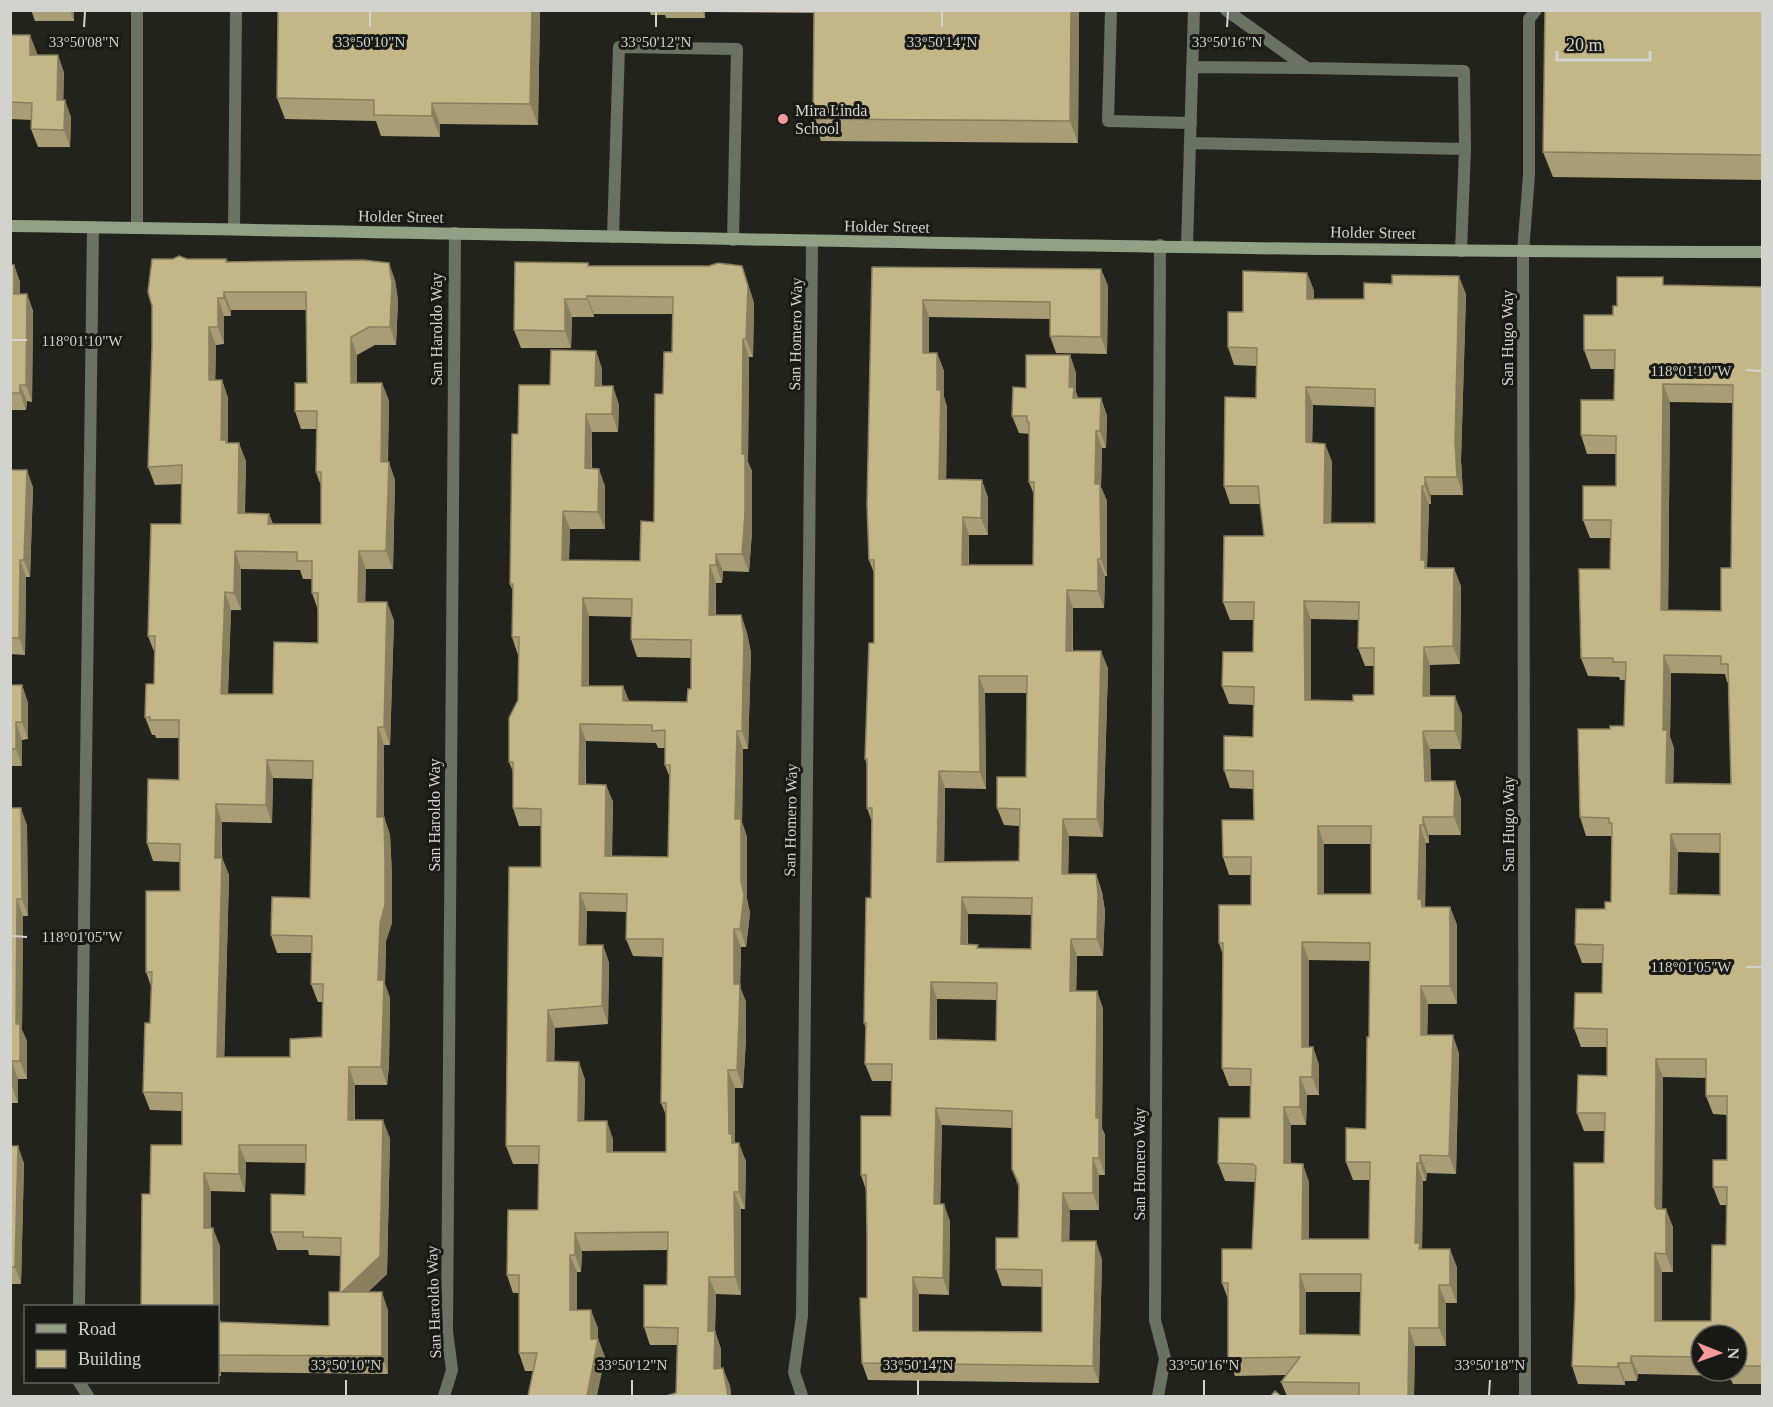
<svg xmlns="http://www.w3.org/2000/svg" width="1773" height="1407" font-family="'Times New Roman',serif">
<rect width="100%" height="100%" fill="#23231e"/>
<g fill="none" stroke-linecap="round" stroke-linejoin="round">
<!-- lane -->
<path stroke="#6a7362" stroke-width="12" d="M 137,10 L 137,227
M 1111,10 L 1108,121 L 1191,123
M 1226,10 L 1307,68 L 1464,71 L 1465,149
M 1192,67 L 1307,68
M 1190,143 L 1194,10
M 234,229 L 236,10
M 613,237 L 619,47 L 737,49 L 733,240
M 1187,246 L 1190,143 L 1465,149 L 1461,251
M 1523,252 L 1529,175 L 1529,19 L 1536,10"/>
<!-- street -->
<path stroke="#6a7362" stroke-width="12" d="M 1523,252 L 1525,1396
M 79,1306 L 93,227
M 79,1382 L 88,1396
M 444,1396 L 452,1370 L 447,1331 L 455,233
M 802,1396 L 794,1372 L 802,1316 L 812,241
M 1158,1396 L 1165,1358 L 1155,1320 L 1160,245"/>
<!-- secondary -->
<path stroke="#92a185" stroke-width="12" d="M 10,226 C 594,234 1178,252 1762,252"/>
</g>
<!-- wall -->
<path fill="#a89d74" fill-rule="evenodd" d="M 31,10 L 74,10 L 74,21 L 35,21 Z
M 540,10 L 538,125 L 440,124 L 440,137 L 381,136 L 376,121 L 285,119 L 277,98 Z
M 649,10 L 1079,10 L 1078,143 L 821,141 L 813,119 L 814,13 L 705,12 L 705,18 L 666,18 L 665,15 L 651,15 Z
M 1762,10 L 1762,180 L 1553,177 L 1543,152 Z
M 10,35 L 37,53 L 37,55 L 64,72 L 63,100 L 71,117 L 70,147 L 38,147 L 31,129 L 32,120 L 10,119 Z
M 187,259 L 226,259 L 228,262 L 395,280 L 398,301 L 396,345 L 375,345 L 357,355 L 357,383 L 382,383 L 389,401 L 388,462 L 395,480 L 393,569 L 366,569 L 365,602 L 394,620 L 390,745 L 384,745 L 384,817 L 390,835 L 392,876 L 392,923 L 386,941 L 385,984 L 390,998 L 389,1066 L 387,1085 L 355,1085 L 355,1120 L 390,1138 L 387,1274 L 368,1292 L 388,1310 L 388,1374 L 221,1372 L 221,1376 L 218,1376 L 218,1306 L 150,1194 L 182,1145 L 182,1111 L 150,1110 L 143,1092 L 150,1023 L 151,986 L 146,972 L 180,891 L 180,862 L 153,861 L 147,843 L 179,780 L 179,738 L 156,738 L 155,735 L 152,735 L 145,717 L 154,684 L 155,654 L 148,636 L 181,524 L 182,484 L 155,485 L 148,467 ZM 231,310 L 306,310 L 307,383 L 295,411 L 301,429 L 317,429 L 316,472 L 321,486 L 321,524 L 273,524 L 269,514 L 245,513 L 246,461 L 228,443 L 228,398 L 222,380 L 215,380 L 216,345 L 224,344 L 224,316 L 231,316 ZM 241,569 L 300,570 L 303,579 L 312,579 L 312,593 L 318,610 L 318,643 L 273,694 L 228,694 L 231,610 L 241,610 ZM 273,778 L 313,779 L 310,898 L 271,935 L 277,953 L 312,953 L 311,984 L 318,1002 L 322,1002 L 322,1037 L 290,1057 L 224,1057 L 229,875 L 222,858 L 222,822 L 272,823 ZM 246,1162 L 306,1163 L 305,1195 L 271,1232 L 277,1250 L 308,1250 L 309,1255 L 341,1256 L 340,1292 L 329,1326 L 221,1323 L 220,1319 L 220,1246 L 211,1228 L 211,1191 L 245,1192 Z
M 588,263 L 589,266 L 742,266 L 754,303 L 753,357 L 749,357 L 748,462 L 752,471 L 752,531 L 749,572 L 723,571 L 722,583 L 716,583 L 716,615 L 741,615 L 747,633 L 751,653 L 748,749 L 743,749 L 742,822 L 747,837 L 747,899 L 750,913 L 746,947 L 741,947 L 740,987 L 746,1002 L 746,1039 L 743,1088 L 735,1088 L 735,1143 L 746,1161 L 745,1209 L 741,1209 L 741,1295 L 716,1294 L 715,1331 L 721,1349 L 721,1368 L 730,1386 L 731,1396 L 666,1396 L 676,1393 L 677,1345 L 650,1345 L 644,1327 L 667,1285 L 668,1250 L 582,1251 L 581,1272 L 577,1272 L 577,1310 L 598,1328 L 598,1339 L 605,1357 L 533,1371 L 525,1371 L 519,1353 L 519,1293 L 513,1293 L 507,1275 L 538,1210 L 539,1164 L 513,1164 L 506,1146 L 541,867 L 541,826 L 519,826 L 513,808 L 513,772 L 509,762 L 518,700 L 518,655 L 512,637 L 513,592 L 510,584 L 518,434 L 550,385 L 596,351 L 602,369 L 602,386 L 619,404 L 618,432 L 592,432 L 592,469 L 605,486 L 605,529 L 570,529 L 569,560 L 640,561 L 654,522 L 663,394 L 672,352 L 673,314 L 594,314 L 594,317 L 572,317 L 571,348 L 521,348 L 514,330 ZM 589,616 L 631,617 L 631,639 L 637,657 L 691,658 L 691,689 L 687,702 L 629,701 L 623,686 L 589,686 ZM 586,741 L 656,743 L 658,748 L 665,748 L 665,765 L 670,778 L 668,857 L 612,856 L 613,802 L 606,785 L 586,784 ZM 587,911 L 627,912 L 626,939 L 633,956 L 663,957 L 661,1103 L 666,1115 L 666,1152 L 613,1152 L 613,1139 L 584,1121 L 585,1080 L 579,1062 L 554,1062 L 555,1028 L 608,1024 L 609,963 L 603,945 L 586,945 Z
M 10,265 L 14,265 L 20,282 L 20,294 L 27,294 L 33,311 L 32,402 L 27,401 L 26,410 L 10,410 Z
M 872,267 L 1101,269 L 1108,286 L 1107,354 L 1056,353 L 1050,336 L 1050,319 L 929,317 L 929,353 L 937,353 L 944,371 L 944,397 L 947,407 L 946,479 L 988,497 L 988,535 L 969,535 L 969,565 L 1033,565 L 1034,495 L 1029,482 L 1029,434 L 1019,433 L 1012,416 L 1026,388 L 1070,355 L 1076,373 L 1076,392 L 1078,398 L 1101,398 L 1107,416 L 1106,448 L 1102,448 L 1101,487 L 1107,501 L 1107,576 L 1105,576 L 1104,608 L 1073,608 L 1073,651 L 1108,668 L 1103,837 L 1069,836 L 1068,874 L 1096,874 L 1102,892 L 1105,911 L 1103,956 L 1077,956 L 1076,991 L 1103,1008 L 1102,1128 L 1105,1135 L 1105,1175 L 1099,1175 L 1099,1210 L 1070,1210 L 1069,1241 L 1102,1259 L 1099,1383 L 868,1380 L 862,1363 L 867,1298 L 867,1235 L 866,1190 L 861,1175 L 891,1116 L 892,1081 L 872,1081 L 865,1064 L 866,1029 L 864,1023 L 871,898 L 872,822 L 867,808 L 867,765 L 865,759 L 874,643 L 874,573 L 869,560 ZM 985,693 L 1027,693 L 1026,777 L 997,808 L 1004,825 L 1019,826 L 1019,861 L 944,862 L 945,788 L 986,789 ZM 968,914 L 1032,915 L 1031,949 L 979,948 L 968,944 ZM 937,999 L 997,1000 L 996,1041 L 937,1040 ZM 942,1125 L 1012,1128 L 1012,1169 L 1019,1188 L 1018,1238 L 996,1269 L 1002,1286 L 1042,1287 L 1042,1332 L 919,1331 L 919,1294 L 949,1295 L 950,1221 L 940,1204 Z
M 1307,273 L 1314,291 L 1314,299 L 1364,299 L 1466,294 L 1461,460 L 1463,495 L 1431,495 L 1431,504 L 1429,504 L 1427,567 L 1461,586 L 1460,664 L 1430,665 L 1430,696 L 1462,714 L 1461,749 L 1430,749 L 1431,781 L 1455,781 L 1461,799 L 1461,835 L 1429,835 L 1429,843 L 1426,843 L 1425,907 L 1450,907 L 1457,925 L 1457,1004 L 1428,1004 L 1427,1035 L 1459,1053 L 1456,1174 L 1427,1173 L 1426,1181 L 1423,1181 L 1422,1249 L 1457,1267 L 1457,1303 L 1446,1303 L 1446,1346 L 1415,1346 L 1414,1396 L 1287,1396 L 1281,1382 L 1286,1375 L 1235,1376 L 1228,1358 L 1228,1299 L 1222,1283 L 1252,1249 L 1255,1182 L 1225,1181 L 1218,1163 L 1250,1118 L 1251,1086 L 1229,1086 L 1222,1068 L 1223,955 L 1219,943 L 1251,905 L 1251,875 L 1229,875 L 1223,857 L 1254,820 L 1253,789 L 1230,788 L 1224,770 L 1253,737 L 1254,705 L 1229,704 L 1222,686 L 1253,652 L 1254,620 L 1230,620 L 1223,602 L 1264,536 L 1260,504 L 1230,504 L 1224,486 L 1256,398 L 1257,366 L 1234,365 L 1228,347 L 1243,312 ZM 1313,405 L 1375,407 L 1375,523 L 1331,523 L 1332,462 L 1325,444 L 1312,442 ZM 1311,619 L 1359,620 L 1358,648 L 1365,666 L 1374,666 L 1374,695 L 1353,701 L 1311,700 ZM 1324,844 L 1371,844 L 1371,894 L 1324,894 ZM 1309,960 L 1370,961 L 1369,1037 L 1366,1129 L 1346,1162 L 1353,1180 L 1370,1180 L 1369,1239 L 1309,1239 L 1309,1182 L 1291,1163 L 1291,1125 L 1306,1125 L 1307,1095 L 1319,1095 L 1319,1065 L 1313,1047 L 1309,1047 ZM 1306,1292 L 1361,1292 L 1360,1335 L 1306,1334 Z
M 1666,285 L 1762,287 L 1762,1384 L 1733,1384 L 1729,1376 L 1638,1374 L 1637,1381 L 1625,1381 L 1625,1385 L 1578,1384 L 1572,1366 L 1604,1163 L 1605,1131 L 1584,1131 L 1577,1113 L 1607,1076 L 1607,1047 L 1581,1047 L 1574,1028 L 1602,993 L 1603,963 L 1582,963 L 1575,944 L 1611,902 L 1612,836 L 1586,836 L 1580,817 L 1610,729 L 1624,726 L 1625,680 L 1620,680 L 1619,677 L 1588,676 L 1581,658 L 1610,569 L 1611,538 L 1590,538 L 1583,520 L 1616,486 L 1616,454 L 1587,454 L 1581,435 L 1614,400 L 1614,369 L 1591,369 L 1584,350 L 1613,315 ZM 1670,402 L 1733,403 L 1731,568 L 1721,611 L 1668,610 ZM 1671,673 L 1725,674 L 1727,682 L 1728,682 L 1731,784 L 1673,783 L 1674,748 L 1670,737 ZM 1678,852 L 1720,853 L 1720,895 L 1677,895 ZM 1663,1077 L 1706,1078 L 1706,1096 L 1713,1114 L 1727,1115 L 1727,1160 L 1713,1187 L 1720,1205 L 1727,1205 L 1726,1245 L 1711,1321 L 1662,1321 L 1662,1272 L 1673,1272 L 1673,1227 L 1662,1209 ZM 1701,1335 L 1737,1335 L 1737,1371 L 1701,1371 Z
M 10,470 L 33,487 L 30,577 L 26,577 L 25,655 L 10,654 Z
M 10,685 L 22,685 L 28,703 L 28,739 L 22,740 L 22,766 L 10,766 Z
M 10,808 L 27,825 L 28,916 L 23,916 L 22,1030 L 27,1041 L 27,1079 L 18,1079 L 18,1103 L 10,1103 Z
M 10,1146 L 24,1163 L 21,1284 L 10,1284 Z"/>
<!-- shaded-wall -->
<path fill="#887f5e" d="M 70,10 L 74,10 L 74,21 Z
M 532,10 L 540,10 L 538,125 L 530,104 Z
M 702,10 L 705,10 L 705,18 Z
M 1071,10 L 1079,10 L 1078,143 L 1070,121 Z
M 30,35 L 37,53 L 36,72 L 30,55 Z
M 58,55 L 64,72 L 63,117 L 57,100 Z
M 65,100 L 71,117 L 70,147 L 64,130 Z
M 432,103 L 440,124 L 440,137 L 432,116 Z
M 389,263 L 395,280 L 398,301 L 396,345 L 390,327 Z
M 14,265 L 20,282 L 20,311 L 14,294 Z
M 742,266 L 754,303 L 753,357 L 746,339 Z
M 1101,269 L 1108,286 L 1107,354 L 1101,337 Z
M 1307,273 L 1314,291 L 1314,317 L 1307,299 Z
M 1459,276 L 1466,294 L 1461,460 L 1463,495 L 1457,477 L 1455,442 Z
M 224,292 L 231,310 L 231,316 L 224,298 Z
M 27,294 L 33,311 L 32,402 L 26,385 Z
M 587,296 L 594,314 L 594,317 L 587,299 Z
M 218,298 L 224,316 L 224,344 L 218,327 Z
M 565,299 L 572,317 L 571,348 L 565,331 Z
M 923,300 L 929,317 L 929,371 L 923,353 Z
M 209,327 L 216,345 L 215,398 L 209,380 Z
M 351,337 L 357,355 L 357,400 L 351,383 Z
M 743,339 L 749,357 L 748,462 L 752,471 L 752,531 L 749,572 L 742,554 Z
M 596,351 L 602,369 L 602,403 L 595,386 Z
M 937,353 L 944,371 L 944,397 L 947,407 L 946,497 L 939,479 Z
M 1070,355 L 1076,373 L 1076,392 L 1080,404 L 1080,415 L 1069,387 Z
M 222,380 L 228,398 L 228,446 L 221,440 Z
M 382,383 L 389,401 L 387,479 L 381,462 Z
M 1663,384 L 1670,402 L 1668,628 L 1661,610 Z
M 20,385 L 27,401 L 26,410 L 20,393 Z
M 613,386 L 619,404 L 618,432 L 612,414 Z
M 1306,387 L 1313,405 L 1312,460 L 1306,442 Z
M 1101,398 L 1107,416 L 1106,448 L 1100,431 Z
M 586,414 L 592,432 L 591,486 L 585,468 Z
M 1096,431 L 1102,448 L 1101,487 L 1107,501 L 1107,576 L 1101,559 L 1095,484 Z
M 239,443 L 246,461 L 244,531 L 238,513 Z
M 1325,444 L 1332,462 L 1331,541 L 1324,523 Z
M 389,462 L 395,480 L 393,569 L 386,551 Z
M 599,469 L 605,486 L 605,529 L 598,512 Z
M 27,470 L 33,487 L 30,577 L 24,560 Z
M 1425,477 L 1431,495 L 1431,504 L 1425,486 Z
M 982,480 L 988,497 L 988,535 L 981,518 Z
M 1422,486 L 1429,504 L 1427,567 L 1431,578 L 1421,560 Z
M 563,511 L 570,529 L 568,578 L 562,560 Z
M 269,514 L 275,532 L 268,524 Z
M 963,517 L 969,535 L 968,582 L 962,565 Z
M 235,551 L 241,569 L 241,610 L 234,593 Z
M 359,551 L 366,569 L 365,619 L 358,602 Z
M 716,554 L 723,571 L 722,583 L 716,565 Z
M 1098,559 L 1105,576 L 1104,608 L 1098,591 Z
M 20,560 L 26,577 L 25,655 L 19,638 Z
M 710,565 L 716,583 L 715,632 L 709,615 Z
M 1454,568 L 1461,586 L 1460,664 L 1453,646 Z
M 1067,590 L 1073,608 L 1072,668 L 1066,651 Z
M 225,592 L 231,610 L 227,712 L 221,694 Z
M 583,598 L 589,616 L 589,703 L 582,686 Z
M 1304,601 L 1311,619 L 1311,718 L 1305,700 Z
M 387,602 L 394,620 L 390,745 L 384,727 Z
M 741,615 L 747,633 L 751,653 L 748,749 L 742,731 Z
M 1424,647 L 1430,665 L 1430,714 L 1423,696 Z
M 1101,651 L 1108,668 L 1103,837 L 1097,819 Z
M 1664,655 L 1671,673 L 1670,737 L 1674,748 L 1673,801 L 1666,783 L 1663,730 Z
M 979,676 L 985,693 L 986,789 L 980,772 Z
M 22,685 L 28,703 L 28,739 L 22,722 Z
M 623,686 L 630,704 L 623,701 Z
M 1455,696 L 1462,714 L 1461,749 L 1455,731 Z
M 16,722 L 22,740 L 22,766 L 16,749 Z
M 580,724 L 586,741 L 585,802 L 579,784 Z
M 378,727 L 384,745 L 384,834 L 377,817 Z
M 737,731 L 743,749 L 742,822 L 747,837 L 747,899 L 750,913 L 746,947 L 740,929 L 741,881 L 735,819 Z
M 1423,731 L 1430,749 L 1432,799 L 1425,781 Z
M 267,760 L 273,778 L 272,823 L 266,805 Z
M 939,771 L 945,788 L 944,879 L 937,862 Z
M 1455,781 L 1461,799 L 1461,835 L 1454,817 Z
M 606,785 L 613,802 L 611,874 L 605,856 Z
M 216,804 L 222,822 L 221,875 L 215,858 Z
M 21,808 L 27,825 L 28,916 L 22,899 Z
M 384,817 L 390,835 L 392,876 L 392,923 L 386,941 L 385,984 L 390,998 L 389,1066 L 387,1085 L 381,1067 L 378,980 Z
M 1423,817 L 1429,835 L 1429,843 L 1423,825 Z
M 1063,819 L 1069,836 L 1068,891 L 1062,874 Z
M 1420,825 L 1426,843 L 1425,908 L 1428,925 L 1418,899 Z
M 1318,826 L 1324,844 L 1324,912 L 1318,894 Z
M 1671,834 L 1678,852 L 1677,913 L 1670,894 Z
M 222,858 L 229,875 L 224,1075 L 217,1057 Z
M 1096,874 L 1102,892 L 1105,911 L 1103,956 L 1097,939 Z
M 580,893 L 587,911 L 586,962 L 579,945 Z
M 962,897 L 968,914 L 967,962 L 961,944 Z
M 17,899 L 23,916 L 22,1030 L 27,1041 L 27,1079 L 20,1061 L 16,1024 Z
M 1450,907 L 1457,925 L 1457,1004 L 1450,986 Z
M 734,929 L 741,947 L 740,987 L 746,1002 L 746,1039 L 743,1088 L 737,1070 L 734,984 Z
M 1071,939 L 1077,956 L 1076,1008 L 1070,991 Z
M 1302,942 L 1309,960 L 1309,1065 L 1302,1047 Z
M 603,945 L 609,963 L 608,1024 L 602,1006 Z
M 931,982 L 937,999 L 936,1057 L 930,1039 Z
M 1421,986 L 1428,1004 L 1427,1053 L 1421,1035 Z
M 1097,991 L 1103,1008 L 1102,1128 L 1105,1135 L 1105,1175 L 1099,1158 L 1096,1118 Z
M 548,1010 L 555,1028 L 554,1079 L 547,1061 Z
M 1453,1035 L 1459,1053 L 1456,1174 L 1449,1156 Z
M 1313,1047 L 1319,1065 L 1319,1095 L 1312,1077 Z
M 1656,1059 L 1663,1077 L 1662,1224 L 1655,1206 Z
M 12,1061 L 18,1079 L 18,1103 L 12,1086 Z
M 579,1062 L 585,1080 L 584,1138 L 578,1121 Z
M 349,1067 L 355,1085 L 354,1137 L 348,1120 Z
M 728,1070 L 735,1088 L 735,1143 L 738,1151 L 739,1161 L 729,1134 Z
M 1300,1077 L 1307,1095 L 1306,1125 L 1300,1107 Z
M 1284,1107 L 1291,1125 L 1291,1181 L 1284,1163 Z
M 936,1108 L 942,1125 L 940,1221 L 934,1204 Z
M 383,1120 L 390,1138 L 387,1274 L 349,1310 L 342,1292 Z
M 607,1121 L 613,1139 L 613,1169 L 607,1152 Z
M 739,1143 L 746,1161 L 745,1209 L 739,1192 Z
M 239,1145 L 246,1162 L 245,1192 L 239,1174 Z
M 18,1146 L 24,1163 L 21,1284 L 15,1267 Z
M 1420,1155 L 1427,1173 L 1426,1181 L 1420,1163 Z
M 1093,1158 L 1099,1175 L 1099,1210 L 1093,1193 Z
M 1417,1163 L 1423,1181 L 1422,1250 L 1426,1261 L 1415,1243 Z
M 1303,1164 L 1309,1182 L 1309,1257 L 1302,1239 Z
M 204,1173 L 211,1191 L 211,1246 L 204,1228 Z
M 734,1192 L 741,1209 L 741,1295 L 735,1277 Z
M 1063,1193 L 1070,1210 L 1069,1258 L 1062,1241 Z
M 944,1204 L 950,1221 L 949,1295 L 943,1278 Z
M 1666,1209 L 1673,1227 L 1673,1272 L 1666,1254 Z
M 213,1228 L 220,1246 L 220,1319 L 223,1327 L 218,1325 L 218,1306 L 214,1306 Z
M 575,1233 L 582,1251 L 581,1272 L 575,1255 Z
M 1096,1241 L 1102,1259 L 1099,1383 L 1093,1366 Z
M 1450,1249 L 1457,1267 L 1457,1303 L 1450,1285 Z
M 1655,1253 L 1662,1272 L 1662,1339 L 1655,1321 Z
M 570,1255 L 577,1272 L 577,1328 L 570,1310 Z
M 1300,1274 L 1306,1292 L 1306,1352 L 1300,1334 Z
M 709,1277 L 716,1294 L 715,1331 L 721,1349 L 721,1387 L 714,1369 L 708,1331 Z
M 913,1277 L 919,1294 L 919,1348 L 913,1331 Z
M 1439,1285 L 1446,1303 L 1446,1346 L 1439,1328 Z
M 382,1292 L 388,1310 L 388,1374 L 382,1356 Z
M 591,1310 L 598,1328 L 598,1342 L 598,1339 L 605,1357 L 597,1396 L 587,1396 L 591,1339 Z
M 1409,1328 L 1415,1346 L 1414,1396 L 1408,1396 Z
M 1631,1356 L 1638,1374 L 1637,1381 L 1631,1363 Z
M 218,1363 L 221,1372 L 221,1376 L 218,1366 Z
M 1618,1363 L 1625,1381 L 1625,1385 L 1618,1367 Z
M 723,1368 L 730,1386 L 731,1396 L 728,1396 Z"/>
<!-- building -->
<path fill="#c3b687" stroke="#887f5e" stroke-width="1.5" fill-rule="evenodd" d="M 278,10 L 532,10 L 530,104 L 432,103 L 432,116 L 374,115 L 374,100 L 277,98 Z
M 814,10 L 1071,10 L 1070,121 L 813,119 Z
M 1545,10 L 1762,10 L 1762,155 L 1543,152 Z
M 10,35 L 30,35 L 30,55 L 58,55 L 57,100 L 65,100 L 64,130 L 31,129 L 32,103 L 10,102 Z
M 179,256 L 187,259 L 226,259 L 226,262 L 363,260 L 389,263 L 392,283 L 390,327 L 369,327 L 351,337 L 351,383 L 382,383 L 381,462 L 389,462 L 386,551 L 359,551 L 358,602 L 387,602 L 384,727 L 378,727 L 377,817 L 384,817 L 385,858 L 385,905 L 380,923 L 378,980 L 384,980 L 382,1048 L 381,1067 L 349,1067 L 348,1120 L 383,1120 L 380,1256 L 342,1292 L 382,1292 L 382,1356 L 218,1355 L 218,1322 L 329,1326 L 329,1292 L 340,1292 L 341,1238 L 303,1237 L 303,1232 L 271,1232 L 271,1194 L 305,1195 L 306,1145 L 239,1145 L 239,1174 L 204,1173 L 204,1228 L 213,1228 L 214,1306 L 141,1306 L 142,1194 L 150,1194 L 151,1145 L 182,1145 L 182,1093 L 143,1092 L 145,1023 L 150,1023 L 152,972 L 146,972 L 146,891 L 180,891 L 180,844 L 147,843 L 148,779 L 179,780 L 179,720 L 150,720 L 150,717 L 145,717 L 146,684 L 154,684 L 155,636 L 148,636 L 151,524 L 181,524 L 182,465 L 148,467 L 152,346 L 152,306 L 148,292 L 152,259 L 173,259 ZM 224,292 L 306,292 L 307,383 L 295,383 L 295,411 L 317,411 L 316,472 L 321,472 L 321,524 L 268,524 L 269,514 L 238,513 L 239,443 L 226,443 L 226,440 L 221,440 L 222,380 L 209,380 L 209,327 L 218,327 L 218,298 L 224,298 ZM 235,551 L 297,552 L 297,561 L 312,561 L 312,593 L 318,593 L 318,643 L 274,642 L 273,694 L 221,694 L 225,592 L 234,593 ZM 267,760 L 313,761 L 310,898 L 272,897 L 271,935 L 312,936 L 311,984 L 323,984 L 322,1037 L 290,1039 L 290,1057 L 217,1057 L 222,858 L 215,858 L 216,804 L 266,805 Z
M 515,262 L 588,263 L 588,266 L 709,266 L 718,263 L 742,266 L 748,286 L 746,339 L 743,339 L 742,454 L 745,454 L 745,513 L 742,554 L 716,554 L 716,565 L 710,565 L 709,615 L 741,615 L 744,636 L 742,731 L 737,731 L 735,819 L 741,819 L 741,881 L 744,895 L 740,929 L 734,929 L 734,984 L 740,984 L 739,1021 L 737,1070 L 728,1070 L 729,1134 L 732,1134 L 732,1143 L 739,1143 L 739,1192 L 734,1192 L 735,1277 L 709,1277 L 708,1331 L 715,1331 L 714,1369 L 723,1368 L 728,1396 L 666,1396 L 676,1393 L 678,1328 L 644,1327 L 644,1285 L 667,1285 L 668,1232 L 575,1233 L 575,1255 L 570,1255 L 570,1310 L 591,1310 L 591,1339 L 598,1339 L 587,1396 L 528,1396 L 537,1353 L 519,1353 L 519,1275 L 507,1275 L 508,1210 L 538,1210 L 539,1146 L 506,1146 L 509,867 L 541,867 L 541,809 L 513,808 L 513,762 L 509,762 L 509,718 L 518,700 L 519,637 L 512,637 L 513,584 L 510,584 L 512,434 L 518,434 L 519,385 L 550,385 L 551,350 L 596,351 L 595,386 L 613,386 L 612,414 L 586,414 L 585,468 L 599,469 L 598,512 L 563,511 L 562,560 L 640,561 L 641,521 L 654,522 L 655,394 L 663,394 L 664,352 L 672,352 L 673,297 L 587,296 L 587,299 L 565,299 L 565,331 L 514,330 ZM 583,598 L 632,599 L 631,639 L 691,640 L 691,689 L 688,689 L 687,702 L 623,701 L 623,686 L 582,686 ZM 580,724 L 652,725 L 652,731 L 665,730 L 665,765 L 670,765 L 668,857 L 605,856 L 606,785 L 579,784 ZM 580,893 L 627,894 L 626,939 L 663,939 L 661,1103 L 666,1103 L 666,1152 L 607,1152 L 607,1121 L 578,1121 L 579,1062 L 547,1061 L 548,1010 L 602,1006 L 603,945 L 579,945 Z
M 10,265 L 14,265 L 14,294 L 27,294 L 26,385 L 20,385 L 20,393 L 10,393 Z
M 872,267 L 1101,269 L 1101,337 L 1050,336 L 1050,302 L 923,300 L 923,353 L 937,353 L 937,390 L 941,390 L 939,479 L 982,480 L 981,518 L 963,517 L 962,565 L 1033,565 L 1034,482 L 1029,482 L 1029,422 L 1027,422 L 1027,416 L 1012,416 L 1013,387 L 1026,388 L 1026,355 L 1070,355 L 1069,387 L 1074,387 L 1073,398 L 1101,398 L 1100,431 L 1096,431 L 1095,484 L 1100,484 L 1101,559 L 1098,559 L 1098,591 L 1067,590 L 1066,651 L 1101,651 L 1097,819 L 1063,819 L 1062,874 L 1096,874 L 1098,894 L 1097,939 L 1071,939 L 1070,991 L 1097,991 L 1096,1118 L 1099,1118 L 1099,1158 L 1093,1158 L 1093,1193 L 1063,1193 L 1062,1241 L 1096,1241 L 1093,1366 L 862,1363 L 860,1298 L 867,1298 L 867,1235 L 866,1175 L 861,1175 L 861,1116 L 891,1116 L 892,1064 L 865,1064 L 866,1023 L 864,1023 L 866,898 L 871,898 L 872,808 L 867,808 L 867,759 L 865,759 L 869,643 L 874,643 L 874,560 L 869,560 L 867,504 ZM 979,676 L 1027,676 L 1026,777 L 997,777 L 997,808 L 1020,809 L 1019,861 L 937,862 L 939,771 L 980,772 ZM 962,897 L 1032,898 L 1031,949 L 977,948 L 978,945 L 961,944 ZM 931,982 L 997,983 L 996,1041 L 930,1039 ZM 936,1108 L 1012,1111 L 1012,1169 L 1019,1184 L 1018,1238 L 996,1238 L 996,1269 L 1042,1270 L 1042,1332 L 913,1331 L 913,1277 L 943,1278 L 944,1204 L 934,1204 Z
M 1243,271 L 1307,273 L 1307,299 L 1364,299 L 1364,283 L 1392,284 L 1392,275 L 1459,276 L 1455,442 L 1457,477 L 1425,477 L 1425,486 L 1422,486 L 1421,560 L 1425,560 L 1425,568 L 1454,568 L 1453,646 L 1424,647 L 1423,696 L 1455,696 L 1455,731 L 1423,731 L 1425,781 L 1455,781 L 1454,817 L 1423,817 L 1423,825 L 1420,825 L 1418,899 L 1421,899 L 1422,907 L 1450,907 L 1450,986 L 1421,986 L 1421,1035 L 1453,1035 L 1449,1156 L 1420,1155 L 1420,1163 L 1417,1163 L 1415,1243 L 1420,1243 L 1419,1249 L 1450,1249 L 1450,1285 L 1439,1285 L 1439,1328 L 1409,1328 L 1408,1396 L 1359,1396 L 1359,1383 L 1281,1382 L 1300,1357 L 1228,1358 L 1228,1283 L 1222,1283 L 1222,1249 L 1252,1249 L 1256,1167 L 1253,1164 L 1218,1163 L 1219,1118 L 1250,1118 L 1251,1069 L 1222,1068 L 1223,943 L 1219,943 L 1219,905 L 1251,905 L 1251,857 L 1223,857 L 1222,820 L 1254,820 L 1253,771 L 1224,770 L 1224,736 L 1253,737 L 1254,687 L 1222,686 L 1223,652 L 1253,652 L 1254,602 L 1223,602 L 1224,536 L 1264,536 L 1258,486 L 1224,486 L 1225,397 L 1256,398 L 1257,348 L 1228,347 L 1228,312 L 1243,312 ZM 1306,387 L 1375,389 L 1375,523 L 1324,523 L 1325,444 L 1306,442 ZM 1304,601 L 1359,602 L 1358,648 L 1374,648 L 1374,695 L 1353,695 L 1353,701 L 1305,700 ZM 1318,826 L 1371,826 L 1371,894 L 1318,894 ZM 1302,942 L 1370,943 L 1369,1037 L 1367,1037 L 1366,1129 L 1346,1128 L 1346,1162 L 1370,1162 L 1369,1239 L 1302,1239 L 1303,1164 L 1284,1163 L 1284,1107 L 1300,1107 L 1300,1077 L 1312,1077 L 1313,1047 L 1302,1047 ZM 1300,1274 L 1361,1274 L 1360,1335 L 1300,1334 Z
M 1617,277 L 1663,277 L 1663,285 L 1762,287 L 1762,1366 L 1737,1366 L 1737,1335 L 1701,1335 L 1701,1357 L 1631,1356 L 1631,1363 L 1618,1363 L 1618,1367 L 1572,1366 L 1575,1298 L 1574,1163 L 1604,1163 L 1605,1113 L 1577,1113 L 1578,1075 L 1607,1076 L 1607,1029 L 1574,1028 L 1575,993 L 1602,993 L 1603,945 L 1575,944 L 1576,909 L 1605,909 L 1605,902 L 1611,902 L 1612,823 L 1609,823 L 1609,818 L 1580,817 L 1578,729 L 1610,729 L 1610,726 L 1624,726 L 1626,662 L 1613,662 L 1613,658 L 1581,658 L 1579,569 L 1610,569 L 1611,520 L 1583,520 L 1583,486 L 1616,486 L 1616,436 L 1581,435 L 1581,400 L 1614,400 L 1615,350 L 1584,350 L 1584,315 L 1613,315 L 1613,306 L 1617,306 ZM 1663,384 L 1733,385 L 1731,568 L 1721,568 L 1721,611 L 1661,610 ZM 1664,655 L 1721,656 L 1721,664 L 1728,664 L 1731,784 L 1666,783 L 1667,730 L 1663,730 ZM 1671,834 L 1720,834 L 1720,895 L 1670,894 ZM 1656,1059 L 1706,1059 L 1706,1096 L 1727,1096 L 1727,1160 L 1713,1160 L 1713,1187 L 1727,1187 L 1726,1245 L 1712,1245 L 1711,1321 L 1655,1321 L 1655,1253 L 1666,1254 L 1666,1209 L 1657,1209 L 1655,1206 Z
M 10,470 L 27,470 L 24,560 L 20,560 L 19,638 L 10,638 Z
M 10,685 L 22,685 L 22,722 L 16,722 L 16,749 L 10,749 Z
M 10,808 L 21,808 L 22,899 L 17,899 L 16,1024 L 20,1024 L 20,1061 L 12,1061 L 12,1086 L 10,1086 Z
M 10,1146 L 18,1146 L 15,1267 L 10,1267 Z
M 1275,1391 L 1281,1396 L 1271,1396 Z"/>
<!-- ticks -->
<path fill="none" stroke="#d2d2ce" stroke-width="2" d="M 84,27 L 85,12M 370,27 L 370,12M 656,27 L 656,12M 942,27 L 942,12M 1227,27 L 1228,12M 12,340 L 27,340M 1746,370 L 1761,371M 12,936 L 27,937M 1746,967 L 1761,967M 346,1395 L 346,1380M 632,1395 L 632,1380M 918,1395 L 918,1380M 1204,1395 L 1204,1380M 1489,1395 L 1490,1380"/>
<!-- markers -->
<circle fill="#f59b9b" stroke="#191a15" stroke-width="2" cx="783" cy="119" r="6"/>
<g text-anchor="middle" stroke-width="6" stroke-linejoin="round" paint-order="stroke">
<!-- poi labels -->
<g font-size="16" fill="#d2d2ce" stroke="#191a15" text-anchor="start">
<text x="795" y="116">Mira Linda<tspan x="795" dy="18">School</tspan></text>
</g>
<!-- street labels -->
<g font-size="16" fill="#d2d2ce" stroke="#191a15">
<text transform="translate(401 216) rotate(1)" y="6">Holder Street</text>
<text transform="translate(887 226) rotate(1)" y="6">Holder Street</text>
<text transform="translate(1373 232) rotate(1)" y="6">Holder Street</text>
<text transform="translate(436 329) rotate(-90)" y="6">San Haroldo Way</text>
<text transform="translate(795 334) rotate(-89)" y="6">San Homero Way</text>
<text transform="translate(1507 338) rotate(-90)" y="6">San Hugo Way</text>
<text transform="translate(434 815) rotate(-90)" y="6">San Haroldo Way</text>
<text transform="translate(790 820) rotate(-89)" y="6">San Homero Way</text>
<text transform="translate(1508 824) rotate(-90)" y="6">San Hugo Way</text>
<text transform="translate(1139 1164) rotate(-90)" y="6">San Homero Way</text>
<text transform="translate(433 1302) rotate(-92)" y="6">San Haroldo Way</text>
</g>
</g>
<g font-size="15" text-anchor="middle" fill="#d2d2ce" stroke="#191a15" stroke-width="6" stroke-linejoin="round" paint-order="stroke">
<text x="84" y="47">33°50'08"N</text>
<text x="370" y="47">33°50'10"N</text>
<text x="656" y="47">33°50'12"N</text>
<text x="942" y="47">33°50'14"N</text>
<text x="1227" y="47">33°50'16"N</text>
<text x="82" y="346">118°01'10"W</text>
<text x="1691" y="376">118°01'10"W</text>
<text x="82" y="942">118°01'05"W</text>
<text x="1691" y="972">118°01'05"W</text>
<text x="346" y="1370">33°50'10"N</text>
<text x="632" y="1370">33°50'12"N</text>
<text x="918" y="1370">33°50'14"N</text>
<text x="1204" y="1370">33°50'16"N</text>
<text x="1490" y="1370">33°50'18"N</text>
</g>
<!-- border -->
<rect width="1773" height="1407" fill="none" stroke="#d2d2ce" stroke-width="24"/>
<!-- legend -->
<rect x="24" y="1305" width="195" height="78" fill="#191a15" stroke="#63645f" stroke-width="1.5"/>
<rect x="36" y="1324" width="30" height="9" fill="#92a185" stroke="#63645f" stroke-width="1.5"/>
<text x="78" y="1335" font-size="18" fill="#d2d2ce">Road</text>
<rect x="36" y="1350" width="30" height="18" fill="#c3b687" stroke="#63645f" stroke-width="1.5"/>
<text x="78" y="1365" font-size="18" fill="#d2d2ce">Building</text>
<!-- north arrow -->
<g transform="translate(1719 1353) rotate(91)"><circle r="28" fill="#191a15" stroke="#63645f" stroke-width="1.5"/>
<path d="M0-4.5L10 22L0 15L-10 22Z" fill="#f59b9b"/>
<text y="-9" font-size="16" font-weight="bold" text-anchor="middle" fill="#d2d2ce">N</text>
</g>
<!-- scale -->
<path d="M1557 51v9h93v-9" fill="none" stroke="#d2d2ce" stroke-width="3"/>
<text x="1566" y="51" font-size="18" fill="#d2d2ce" stroke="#191a15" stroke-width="4.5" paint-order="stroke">20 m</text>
</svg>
